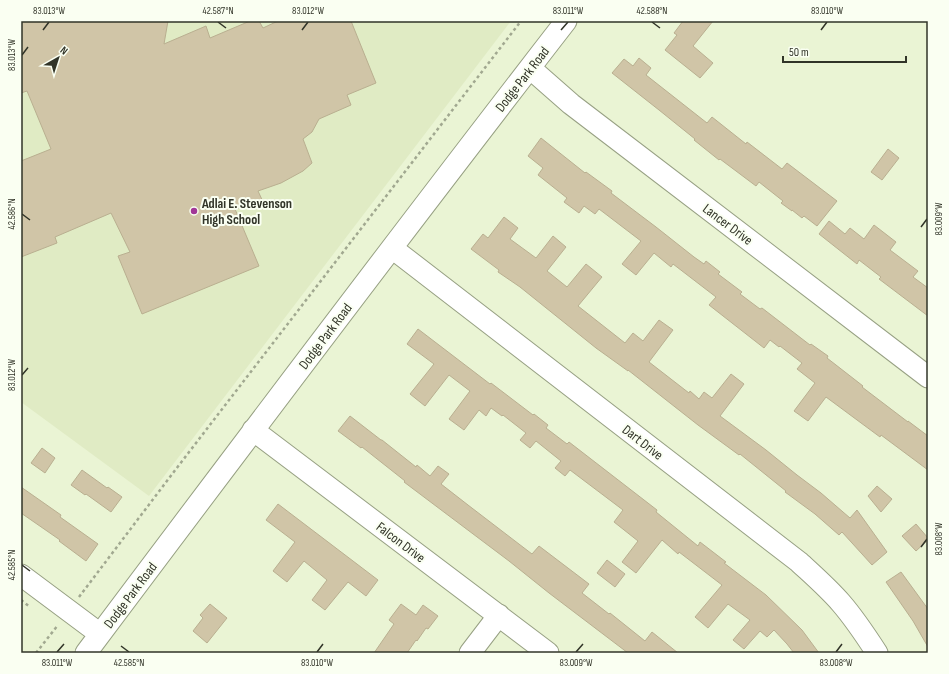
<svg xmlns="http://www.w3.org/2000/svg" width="949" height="674" font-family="'Sofia Sans Condensed',sans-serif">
<rect width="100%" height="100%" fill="#eaf4d4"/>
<!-- built -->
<path fill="#e0ebc4" d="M 21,21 L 511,21 L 149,496 L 21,402 Z"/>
<!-- building -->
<path fill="#d0c5a7" stroke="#b9af90" d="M 21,21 L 168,21 L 164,44 L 206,26 L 210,38 L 250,21 L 259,21 L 263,28 L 278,21 L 351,21 L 376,83 L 347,95 L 351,105 L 319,119 L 312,132 L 303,139 L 312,163 L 303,171 L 281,183 L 258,191 L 264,204 L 235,209 L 259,266 L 142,314 L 118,256 L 130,252 L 111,213 L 55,237 L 57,243 L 21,257 L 21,161 L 51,149 L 27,91 L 21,93 Z
M 683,21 L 713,21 L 693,46 L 713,63 L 700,78 L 665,50 L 677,35 L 674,33 Z
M 639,58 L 651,68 L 646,75 L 707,123 L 712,117 L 746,144 L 747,142 L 782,169 L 787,163 L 837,201 L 817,226 L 804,216 L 802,218 L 792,210 L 792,211 L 781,203 L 783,201 L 759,182 L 756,186 L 720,159 L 719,160 L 694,140 L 695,139 L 659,110 L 612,73 L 624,59 L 633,66 Z
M 541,138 L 585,173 L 586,172 L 612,191 L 611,193 L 656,227 L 694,257 L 704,264 L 706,261 L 720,272 L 718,274 L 742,292 L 740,294 L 760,309 L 762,308 L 810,345 L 811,344 L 828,356 L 827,358 L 863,386 L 862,387 L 908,422 L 908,421 L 928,436 L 928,470 L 881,435 L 880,437 L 826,397 L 808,421 L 794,411 L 815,383 L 797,369 L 802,363 L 780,346 L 779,347 L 770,340 L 764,348 L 709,305 L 716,297 L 673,264 L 671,267 L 654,253 L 636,275 L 622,264 L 641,241 L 599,209 L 595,214 L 584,206 L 579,213 L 564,202 L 567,198 L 538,175 L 543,168 L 528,156 Z
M 888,149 L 899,158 L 882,180 L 871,172 Z
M 504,217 L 518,228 L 510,239 L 536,258 L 553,236 L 566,247 L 547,271 L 567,287 L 586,264 L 602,277 L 578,306 L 625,343 L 633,333 L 643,341 L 659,320 L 673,330 L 649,362 L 689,393 L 690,391 L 699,399 L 704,392 L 712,398 L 731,374 L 744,384 L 720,416 L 766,450 L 797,475 L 821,493 L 850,518 L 857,510 L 887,552 L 872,565 L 842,532 L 839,535 L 815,514 L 785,492 L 786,491 L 740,454 L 739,455 L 698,425 L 628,370 L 628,371 L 596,348 L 520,287 L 498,272 L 499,270 L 471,249 L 483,234 L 488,238 Z
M 829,221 L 845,234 L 850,228 L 864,239 L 874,225 L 896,242 L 890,250 L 918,271 L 913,277 L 928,288 L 928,316 L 879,279 L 881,277 L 859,260 L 857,264 L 819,234 Z
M 418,329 L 490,384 L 491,383 L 533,415 L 534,414 L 548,425 L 546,428 L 567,444 L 569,442 L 657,510 L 656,512 L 698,546 L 700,542 L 726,562 L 724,563 L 766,595 L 802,630 L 819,653 L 794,653 L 787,644 L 774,630 L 767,637 L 760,631 L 744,649 L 733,640 L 750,620 L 728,604 L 708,628 L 695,617 L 722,585 L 679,552 L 678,554 L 662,540 L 636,573 L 622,562 L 638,541 L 614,522 L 623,510 L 570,470 L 565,476 L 555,468 L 561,461 L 536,441 L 530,448 L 520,440 L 526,433 L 503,415 L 502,416 L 491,408 L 486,416 L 479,410 L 464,430 L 449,419 L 470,391 L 449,375 L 425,406 L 410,394 L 434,364 L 407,344 Z
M 350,416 L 381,440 L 382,440 L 416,467 L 417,465 L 430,476 L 438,466 L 449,474 L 441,484 L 468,505 L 532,554 L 539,546 L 589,584 L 582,593 L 609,614 L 610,613 L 645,641 L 652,632 L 678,653 L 628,653 L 549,593 L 509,561 L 404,482 L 405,481 L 362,447 L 361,448 L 338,431 Z
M 42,448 L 55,458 L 45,473 L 31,463 Z
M 82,470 L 107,488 L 108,487 L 122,497 L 111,512 L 86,494 L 85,495 L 71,485 Z
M 877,486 L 892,499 L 881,512 L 868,496 Z
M 21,487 L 61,515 L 60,517 L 98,544 L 86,561 L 59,541 L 60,540 L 21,513 Z
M 278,504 L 378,580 L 366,596 L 348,582 L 325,610 L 312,600 L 327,580 L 304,561 L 287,582 L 273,571 L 295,542 L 266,520 Z
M 916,524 L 928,538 L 928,540 L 916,551 L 902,536 Z
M 607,560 L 625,574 L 615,587 L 597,573 Z
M 901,572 L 928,609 L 928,647 L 913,621 L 886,582 Z
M 210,604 L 227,618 L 207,643 L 193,631 L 203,618 L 200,615 Z
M 401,604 L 416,615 L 423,605 L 438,616 L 428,629 L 426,628 L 417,641 L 416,640 L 407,653 L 374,653 L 394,624 L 389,620 Z"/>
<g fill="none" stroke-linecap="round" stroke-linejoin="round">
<defs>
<path id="minor" d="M 530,68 L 571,104 L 928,377
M 392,248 L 799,562 C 813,575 828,588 841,603 C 854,618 866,636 877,653
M 253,430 L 548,653
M 21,575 L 100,634
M 86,653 C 245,441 404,230 566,21
M 470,653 L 499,615"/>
</defs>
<!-- minor casing -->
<use href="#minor" stroke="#97a083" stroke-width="23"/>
<!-- path -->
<path stroke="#a1a890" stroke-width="2.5" stroke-dasharray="3 3" stroke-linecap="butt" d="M 79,597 L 176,469 L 521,21
M 21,600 L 30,607
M 36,653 L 58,625"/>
<!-- minor -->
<use href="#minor" stroke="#fff" stroke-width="21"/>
</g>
<!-- ticks -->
<path fill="none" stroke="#313428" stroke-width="1.5" d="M 218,22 L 226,28M 652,22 L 660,28M 43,30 L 49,22M 302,30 L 308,22M 561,30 L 568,22M 821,30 L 827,22M 22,55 L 28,47M 22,214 L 30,220M 921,227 L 927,219M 22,375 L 28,368M 921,547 L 927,539M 22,565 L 30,571M 121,646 L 129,652M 57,652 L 64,644M 317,652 L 323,644M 576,652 L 583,644M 836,652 L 842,644"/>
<!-- markers -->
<circle fill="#a13697" stroke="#fafff2" stroke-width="1.5" cx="194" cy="211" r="4"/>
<g text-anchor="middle" stroke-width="4" stroke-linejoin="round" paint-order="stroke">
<!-- street labels -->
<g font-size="14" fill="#313428" stroke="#fafff2">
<text transform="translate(522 79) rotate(-52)" y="5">Dodge Park Road</text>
<text transform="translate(728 224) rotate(37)" y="5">Lancer Drive</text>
<text transform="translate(325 336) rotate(-53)" y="5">Dodge Park Road</text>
<text transform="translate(643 442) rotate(38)" y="5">Dart Drive</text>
<text transform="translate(401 542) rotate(37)" y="5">Falcon Drive</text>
<text transform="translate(130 595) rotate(-53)" y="5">Dodge Park Road</text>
</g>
<!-- poi labels -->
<g font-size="14" font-weight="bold" fill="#313428" stroke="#fafff2" text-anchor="start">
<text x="202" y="208">Adlai E. Stevenson<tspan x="202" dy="16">High School</tspan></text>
</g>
</g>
<!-- border -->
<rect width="949" height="674" fill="none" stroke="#fafff2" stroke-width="44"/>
<!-- north arrow -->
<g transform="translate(58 58) rotate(39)" stroke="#fafff2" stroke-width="3" paint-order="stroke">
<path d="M0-3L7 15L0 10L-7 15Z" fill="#313428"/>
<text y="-6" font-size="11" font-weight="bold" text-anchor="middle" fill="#313428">N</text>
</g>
<!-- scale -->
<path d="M783 56v6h123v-6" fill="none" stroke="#313428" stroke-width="2"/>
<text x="789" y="56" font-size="12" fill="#313428" stroke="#fafff2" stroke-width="3" paint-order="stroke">50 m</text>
<rect x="22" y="22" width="905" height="630" fill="none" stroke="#313428" stroke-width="1.5"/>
<g font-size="10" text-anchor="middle" fill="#313428">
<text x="49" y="14">83.013°W</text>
<text x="218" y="14">42.587°N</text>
<text x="308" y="14">83.012°W</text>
<text x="568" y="14">83.011°W</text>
<text x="652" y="14">42.588°N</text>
<text x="827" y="14">83.010°W</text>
<text transform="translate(11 55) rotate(-90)" y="4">83.013°W</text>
<text transform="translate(11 214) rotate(-90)" y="4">42.586°N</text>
<text transform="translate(938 219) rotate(-90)" y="4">83.009°W</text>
<text transform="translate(11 375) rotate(-90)" y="4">83.012°W</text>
<text transform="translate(938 539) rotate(-90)" y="4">83.008°W</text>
<text transform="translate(11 565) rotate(-90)" y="4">42.585°N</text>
<text x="57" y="666">83.011°W</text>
<text x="129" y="666">42.585°N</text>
<text x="317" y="666">83.010°W</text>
<text x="576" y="666">83.009°W</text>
<text x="836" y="666">83.008°W</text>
</g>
</svg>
